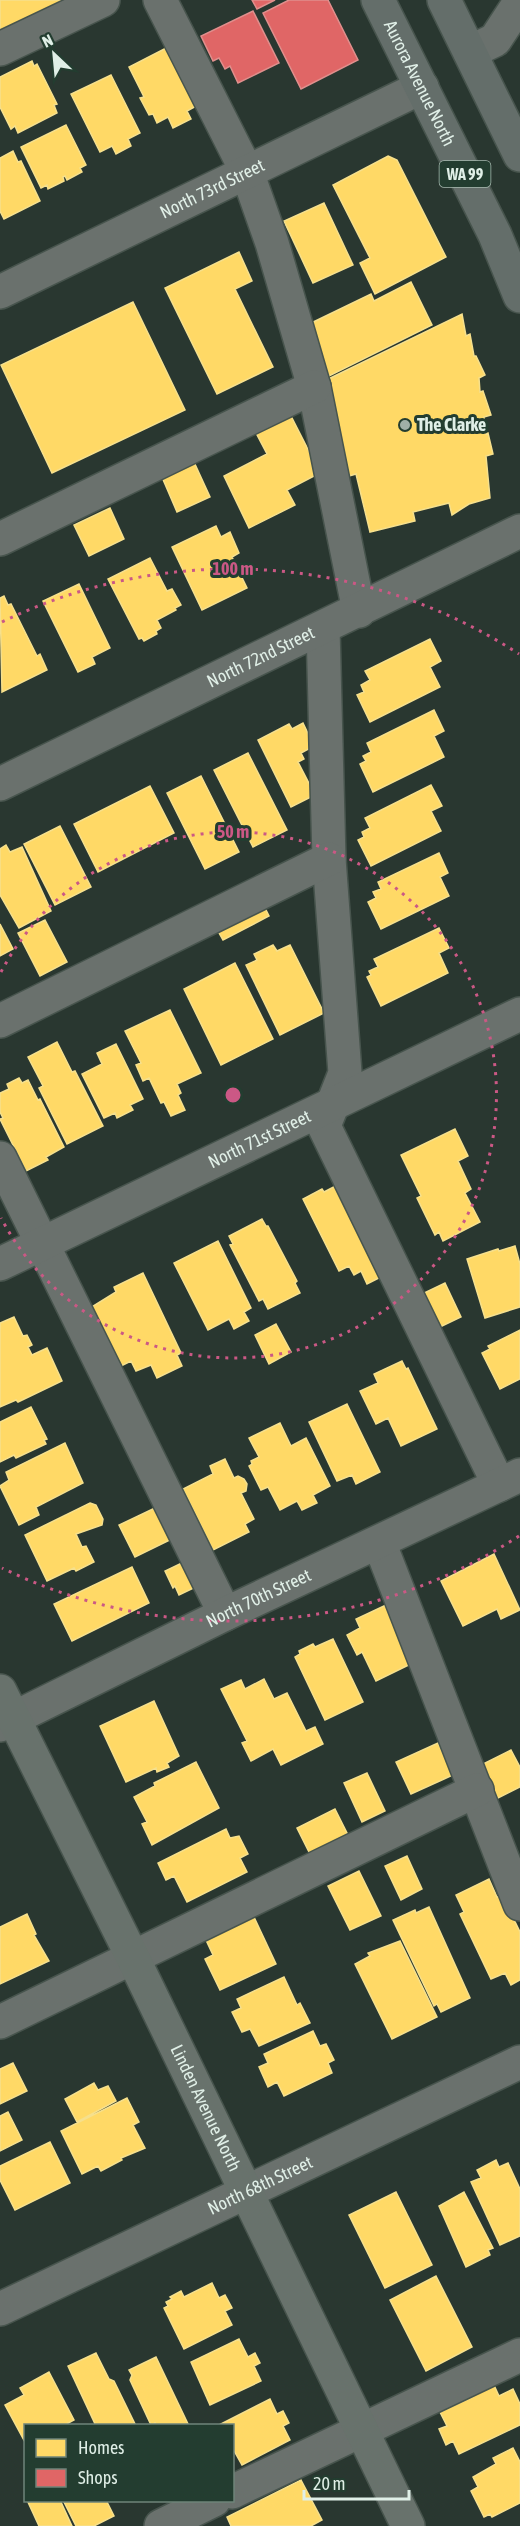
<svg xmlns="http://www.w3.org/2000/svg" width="520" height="2526" font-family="'Asap Condensed',sans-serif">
<rect width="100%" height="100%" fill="#293730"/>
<!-- homes -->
<path fill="#ffd966" stroke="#f6e08d" stroke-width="1.5" d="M 0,0 L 65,0 L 0,36 Z
M 170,46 L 200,104 L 187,111 L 191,119 L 173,128 L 168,117 L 157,123 L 153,114 L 149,115 L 140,98 L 144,97 L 129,67 Z
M 32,61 L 34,66 L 37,64 L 57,104 L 54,105 L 57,113 L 18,133 L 15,126 L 11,129 L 0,107 L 0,77 Z
M 111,75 L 140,133 L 128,139 L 131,146 L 116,154 L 112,146 L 100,152 L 71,94 Z
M 66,125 L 86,165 L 80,168 L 82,172 L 67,180 L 65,176 L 63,177 L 64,181 L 48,189 L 47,185 L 41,188 L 21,147 Z
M 13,151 L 18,162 L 21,161 L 40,201 L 4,219 L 0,211 L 0,158 Z
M 388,156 L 397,160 L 446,257 L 375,294 L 360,263 L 370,258 L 333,185 Z
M 324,203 L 353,265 L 313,283 L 284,221 Z
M 239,252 L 252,281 L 235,289 L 273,367 L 217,394 L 165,288 Z
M 411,282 L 432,325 L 321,380 L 303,327 L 371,294 L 374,301 Z
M 133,302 L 185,410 L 52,473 L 1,365 Z
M 462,314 L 466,336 L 470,334 L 474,356 L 476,356 L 485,375 L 479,378 L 480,392 L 483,391 L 491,415 L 484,417 L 486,434 L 488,433 L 493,454 L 486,456 L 490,498 L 469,504 L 452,515 L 449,503 L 413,512 L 415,521 L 370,532 L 356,474 L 339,479 L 316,385 Z
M 289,412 L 320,473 L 287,490 L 295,505 L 249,528 L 224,476 L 267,454 L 254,429 Z
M 194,462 L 210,497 L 177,512 L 162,477 Z
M 110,508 L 124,539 L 89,556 L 74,525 Z
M 216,526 L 221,537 L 230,532 L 239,553 L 232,557 L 247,588 L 202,610 L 172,547 Z
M 150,558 L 167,591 L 172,589 L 181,605 L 175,608 L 176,610 L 157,620 L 161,628 L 156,631 L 157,634 L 144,641 L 142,638 L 139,639 L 108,579 Z
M 79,584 L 110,648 L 92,657 L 95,664 L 78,672 L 43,601 Z
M 4,596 L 8,605 L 11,604 L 37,656 L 40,654 L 47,670 L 2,692 L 0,598 Z
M 430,639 L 441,661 L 430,667 L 440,687 L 370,722 L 357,695 L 364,692 L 361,685 L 370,680 L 365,671 Z
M 434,710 L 444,731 L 434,736 L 444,757 L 373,792 L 360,764 L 366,761 L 363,756 L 371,752 L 367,743 Z
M 303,723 L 314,746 L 301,753 L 304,759 L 298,762 L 315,795 L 291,807 L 258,740 L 289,724 L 292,729 Z
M 248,753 L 287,830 L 253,847 L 214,770 Z
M 201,776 L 239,852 L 205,869 L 167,793 Z
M 431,785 L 442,806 L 431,811 L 441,831 L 371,866 L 358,840 L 364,837 L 362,832 L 370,828 L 365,818 Z
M 150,786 L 174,833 L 98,872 L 74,824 Z
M 60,826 L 91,887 L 55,905 L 24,844 Z
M 6,845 L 10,852 L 22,847 L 51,911 L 19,928 L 0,895 L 0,849 Z
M 439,853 L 448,873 L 440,877 L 449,896 L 381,929 L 368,902 L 376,898 L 373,892 L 381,889 L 378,882 Z
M 261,900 L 269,916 L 223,940 L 214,924 Z
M 45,920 L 67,962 L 40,976 L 18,933 Z
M 0,924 L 13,949 L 0,956 Z
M 439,928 L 449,948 L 439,953 L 448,973 L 381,1006 L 367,977 L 371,975 L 369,971 L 378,967 L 374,959 Z
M 273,945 L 277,951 L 290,945 L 324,1013 L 280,1035 L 246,965 L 257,960 L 254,954 Z
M 235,963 L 273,1039 L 221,1065 L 184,989 Z
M 170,1010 L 201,1073 L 177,1084 L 181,1093 L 178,1095 L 185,1110 L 171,1116 L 164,1102 L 161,1103 L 149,1078 L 143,1081 L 136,1065 L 141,1063 L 125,1031 Z
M 57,1042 L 72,1072 L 75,1071 L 103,1126 L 67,1144 L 39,1088 L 43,1086 L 28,1057 Z
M 116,1044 L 143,1099 L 130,1105 L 133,1110 L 117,1118 L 115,1113 L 104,1118 L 82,1074 L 102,1064 L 97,1053 Z
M 19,1078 L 22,1083 L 28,1080 L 38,1100 L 40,1099 L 64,1147 L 46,1157 L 48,1160 L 26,1171 L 0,1119 L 3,1118 L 0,1112 L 0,1093 L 9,1089 L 7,1084 Z
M 455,1129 L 468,1156 L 458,1161 L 471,1189 L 465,1193 L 480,1222 L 443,1241 L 439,1232 L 435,1235 L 417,1198 L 421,1196 L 401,1155 Z
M 347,1180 L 389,1273 L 367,1284 L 361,1271 L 354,1275 L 349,1266 L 339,1271 L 303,1199 L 322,1189 L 324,1192 Z
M 262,1219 L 266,1226 L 268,1226 L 297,1281 L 295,1283 L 300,1293 L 268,1309 L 263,1299 L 259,1301 L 230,1245 L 233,1244 L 229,1236 Z
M 218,1241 L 251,1308 L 244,1312 L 249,1321 L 234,1329 L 229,1319 L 208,1330 L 174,1263 Z
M 515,1246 L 520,1264 L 520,1307 L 485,1318 L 467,1259 L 498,1249 L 499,1251 Z
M 143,1273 L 181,1353 L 177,1355 L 182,1366 L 157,1378 L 151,1365 L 136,1371 L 131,1361 L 119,1367 L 90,1308 L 116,1292 L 114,1287 Z
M 445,1283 L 461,1317 L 440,1327 L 424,1293 Z
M 14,1317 L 23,1336 L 27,1335 L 32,1345 L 28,1347 L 32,1355 L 47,1348 L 62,1381 L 18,1402 L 16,1400 L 0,1407 L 0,1323 Z
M 276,1324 L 291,1352 L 269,1364 L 255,1335 Z
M 520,1330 L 520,1379 L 500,1389 L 482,1353 L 490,1349 L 488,1346 Z
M 402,1361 L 406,1369 L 408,1368 L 437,1429 L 401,1446 L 388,1418 L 376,1424 L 360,1391 L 378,1383 L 374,1374 Z
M 347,1404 L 380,1472 L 356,1484 L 352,1475 L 337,1481 L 309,1422 Z
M 31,1407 L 47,1439 L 44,1440 L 46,1444 L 16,1458 L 14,1455 L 0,1462 L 0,1422 Z
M 280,1423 L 291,1446 L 306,1438 L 330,1486 L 313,1495 L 317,1503 L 302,1510 L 297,1501 L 280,1510 L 268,1487 L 261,1490 L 249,1466 L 252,1464 L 251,1461 L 259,1457 L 249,1438 Z
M 65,1443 L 83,1483 L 36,1507 L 39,1515 L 19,1525 L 0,1486 L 9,1480 L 6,1472 Z
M 225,1459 L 234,1478 L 238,1476 L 244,1479 L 247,1484 L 246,1491 L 241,1493 L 254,1519 L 245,1524 L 249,1532 L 213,1550 L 183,1489 L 213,1474 L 210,1466 Z
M 90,1503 L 96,1505 L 103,1519 L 102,1525 L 76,1534 L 82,1547 L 86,1546 L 94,1562 L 76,1571 L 74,1568 L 47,1581 L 25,1535 Z
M 159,1506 L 174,1538 L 135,1557 L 119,1525 Z
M 494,1554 L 520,1610 L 501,1619 L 497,1609 L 463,1626 L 441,1581 Z
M 188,1560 L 200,1585 L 179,1595 L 175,1586 L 173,1588 L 165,1571 Z
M 132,1567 L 149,1603 L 72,1641 L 54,1604 Z
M 386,1605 L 415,1662 L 376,1681 L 362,1652 L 357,1655 L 347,1635 L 360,1628 L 356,1619 Z
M 333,1639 L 363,1702 L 325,1720 L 295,1657 L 300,1654 L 299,1651 L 313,1644 L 315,1647 Z
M 264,1679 L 274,1699 L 287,1693 L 306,1731 L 315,1727 L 323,1744 L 281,1765 L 273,1749 L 251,1761 L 242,1743 L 247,1741 L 221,1689 L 241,1680 L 245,1689 Z
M 154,1701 L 179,1756 L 167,1763 L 169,1767 L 157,1772 L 156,1768 L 126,1782 L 100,1726 Z
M 438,1743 L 453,1775 L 411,1794 L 396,1762 Z
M 511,1750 L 520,1767 L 520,1787 L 496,1799 L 479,1766 Z
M 196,1762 L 219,1808 L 152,1845 L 142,1824 L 147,1822 L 134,1797 L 155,1786 L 154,1783 Z
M 367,1773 L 385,1811 L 362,1822 L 344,1783 Z
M 335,1809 L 348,1835 L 310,1854 L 297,1828 Z
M 226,1829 L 230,1838 L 239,1836 L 248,1854 L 240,1858 L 247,1872 L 187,1902 L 174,1876 L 166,1880 L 158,1863 Z
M 407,1856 L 422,1889 L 401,1900 L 385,1866 Z
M 359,1871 L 381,1916 L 350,1930 L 328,1886 Z
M 489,1879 L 497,1897 L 502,1895 L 520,1932 L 520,1980 L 511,1985 L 505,1973 L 491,1979 L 460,1914 L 464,1912 L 456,1895 Z
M 429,1907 L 470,1998 L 441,2012 L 437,2004 L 434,2006 L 393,1920 L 415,1910 L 416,1913 Z
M 27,1914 L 36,1934 L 34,1935 L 49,1961 L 0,1984 L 0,1927 Z
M 254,1917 L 276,1964 L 220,1990 L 205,1959 L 213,1955 L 206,1940 Z
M 400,1941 L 437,2017 L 392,2039 L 355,1964 L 370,1956 L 368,1953 Z
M 284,1977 L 297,2005 L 300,2003 L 310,2023 L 259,2046 L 250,2029 L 242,2032 L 232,2012 L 241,2008 L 237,1999 Z
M 313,2031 L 320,2046 L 326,2044 L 334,2060 L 328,2063 L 332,2073 L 284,2096 L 277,2082 L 268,2087 L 259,2067 L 268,2063 L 264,2054 Z
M 13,2063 L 27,2091 L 0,2104 L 0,2069 Z
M 94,2083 L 98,2090 L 108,2086 L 116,2101 L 77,2122 L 65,2099 Z
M 127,2098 L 139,2122 L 133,2125 L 145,2148 L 121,2158 L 122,2160 L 101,2171 L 98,2166 L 82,2174 L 61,2131 Z
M 8,2112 L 22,2140 L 0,2151 L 0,2116 Z
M 50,2142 L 70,2183 L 15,2210 L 0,2180 L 0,2166 Z
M 496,2160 L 499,2167 L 508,2163 L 520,2189 L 520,2236 L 500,2245 L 471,2182 L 481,2178 L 477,2170 Z
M 396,2192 L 432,2265 L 385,2288 L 349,2215 Z
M 464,2192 L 493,2248 L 488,2250 L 490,2255 L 466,2267 L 439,2206 Z
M 436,2276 L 472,2347 L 426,2371 L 390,2300 Z
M 212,2283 L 219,2298 L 225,2295 L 232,2308 L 225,2311 L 232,2325 L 184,2349 L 164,2308 L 168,2306 L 166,2302 L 172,2299 L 170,2297 L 181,2291 L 184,2297 Z
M 239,2339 L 248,2357 L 255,2353 L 260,2363 L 254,2366 L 261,2381 L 210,2405 L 191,2362 Z
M 96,2353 L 109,2379 L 114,2381 L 136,2426 L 96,2426 L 68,2366 Z
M 156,2357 L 189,2426 L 156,2426 L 155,2423 L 151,2425 L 130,2380 L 132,2375 L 129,2370 Z
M 49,2372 L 74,2420 L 63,2426 L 26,2426 L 26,2444 L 5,2405 L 24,2395 L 20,2388 Z
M 493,2383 L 499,2396 L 513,2389 L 520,2404 L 520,2425 L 459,2454 L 453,2441 L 446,2445 L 439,2429 L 447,2426 L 440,2412 L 473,2397 L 471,2393 Z
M 270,2399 L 277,2414 L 283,2411 L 289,2423 L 283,2426 L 290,2440 L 242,2465 L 232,2447 L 232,2426 L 221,2424 Z
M 513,2448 L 520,2462 L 520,2503 L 492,2517 L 490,2514 L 484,2517 L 471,2491 L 478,2487 L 473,2477 L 496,2464 L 493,2458 Z
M 301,2480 L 322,2520 L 311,2526 L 231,2526 L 227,2517 Z
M 27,2500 L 60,2500 L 72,2526 L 39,2526 Z
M 63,2500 L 106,2500 L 114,2516 L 94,2526 L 76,2526 Z"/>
<!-- shops -->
<path fill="#e06666" stroke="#e08f8d" stroke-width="1.5" d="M 252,0 L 275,0 L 257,9 Z
M 289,0 L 328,0 L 358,60 L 301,89 L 263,13 Z
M 253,11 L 279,63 L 238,83 L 230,66 L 225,69 L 219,58 L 213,61 L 201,36 Z"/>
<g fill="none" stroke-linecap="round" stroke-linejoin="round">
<defs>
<g id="minor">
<path d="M 160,0 L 247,172 L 272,243 L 314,387 L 359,611"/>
<path d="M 0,49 L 103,0"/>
<path d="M 470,52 L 495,40 L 520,2"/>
<path id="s1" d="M 0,292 L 422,87"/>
<path d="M 0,539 L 314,387"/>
<path d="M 323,628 L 329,859 L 345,1073 L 324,1126 L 499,1485"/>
<path id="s2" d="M 0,784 L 520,531"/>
<path d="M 0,1021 L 329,859"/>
<path d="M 0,1158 L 225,1614"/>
<path id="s3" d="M 0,1264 L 520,1014"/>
<path d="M 379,1542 L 520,1904"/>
<path id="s4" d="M 0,1725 L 225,1614 L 520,1475"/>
<path d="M 0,2022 L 477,1790"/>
<path id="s5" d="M 0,2309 L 520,2062"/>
<path d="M 232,2492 L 520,2355"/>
<path d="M 161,2526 L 214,2500"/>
</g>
<g id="major">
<path id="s6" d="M 0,1691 L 133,1958 L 408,2526"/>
</g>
<g id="highway">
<path id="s7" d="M 378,0 L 495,235 L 520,296"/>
<path d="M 444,0 L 520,155"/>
</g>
</defs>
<!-- minor casing -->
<use href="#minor" stroke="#47544d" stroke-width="36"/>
<!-- major casing -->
<use href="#major" stroke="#47544d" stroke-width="36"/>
<!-- highway casing -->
<use href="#highway" stroke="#47544d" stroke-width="36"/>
<!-- minor -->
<use href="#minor" stroke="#6a716d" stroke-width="33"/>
<!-- major -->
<use href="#major" stroke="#68726c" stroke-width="33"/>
<!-- highway -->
<use href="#highway" stroke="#646e6a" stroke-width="33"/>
</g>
<!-- distance rings -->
<g fill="none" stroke="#cb5885" stroke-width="3" stroke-dasharray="3 6">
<path d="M1 972A263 263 0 1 1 1 1218"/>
<path d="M519 1536A526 526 0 0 1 2 1568M2 622A526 526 0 0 1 519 654"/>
</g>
<!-- markers -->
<circle fill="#a0afa7" stroke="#233d30" stroke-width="2" cx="405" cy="425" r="6"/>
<g text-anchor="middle" stroke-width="6" stroke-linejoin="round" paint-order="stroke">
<!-- shield labels -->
<rect fill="#233d30" stroke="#a7bab0" stroke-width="1.5" x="439.5" y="161" width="51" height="26" rx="4.5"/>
<g font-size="16" font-weight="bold" fill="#e0efe7">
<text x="465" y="180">WA 99</text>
</g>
<!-- street labels -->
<g font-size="18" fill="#e0efe7" stroke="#233d30">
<text dy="6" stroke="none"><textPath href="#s7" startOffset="93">Aurora Avenue North</textPath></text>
<text dy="6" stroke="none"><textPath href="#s1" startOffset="236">North 73rd Street</textPath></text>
<text dy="6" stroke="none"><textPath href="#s2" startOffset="290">North 72nd Street</textPath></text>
<text dy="6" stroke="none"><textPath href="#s3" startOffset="288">North 71st Street</textPath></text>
<text dy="6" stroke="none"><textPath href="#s4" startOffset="288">North 70th Street</textPath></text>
<text dy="6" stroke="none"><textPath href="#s6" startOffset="465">Linden Avenue North</textPath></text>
<text dy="6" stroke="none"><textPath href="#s5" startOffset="288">North 68th Street</textPath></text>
</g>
<!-- poi labels -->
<g font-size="18" font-weight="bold" fill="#e0efe7" stroke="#233d30" text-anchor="start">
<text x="417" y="431">The Clarke</text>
</g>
</g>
<circle cx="233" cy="1095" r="9" fill="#cb5885" stroke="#233d30" stroke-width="3"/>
<g font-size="18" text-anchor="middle" font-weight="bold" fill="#cb5885" stroke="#233d30" stroke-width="6" stroke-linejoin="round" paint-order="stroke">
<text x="233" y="575">100 m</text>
<text x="233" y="838">50 m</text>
</g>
<!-- legend -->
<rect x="24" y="2424" width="210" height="78" fill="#233d30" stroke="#6f8479" stroke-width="1.5"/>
<rect x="36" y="2439" width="30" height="18" fill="#ffd966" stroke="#6f8479" stroke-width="1.5"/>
<text x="78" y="2454" font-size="18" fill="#e0efe7">Homes</text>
<rect x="36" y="2469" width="30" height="18" fill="#e06666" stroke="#6f8479" stroke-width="1.5"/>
<text x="78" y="2484" font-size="18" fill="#e0efe7">Shops</text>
<!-- north arrow -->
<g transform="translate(54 54) rotate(334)" stroke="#233d30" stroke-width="4.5" paint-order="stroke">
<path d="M0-4.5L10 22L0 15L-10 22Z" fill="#e0efe7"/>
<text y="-9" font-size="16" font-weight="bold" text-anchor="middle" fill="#e0efe7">N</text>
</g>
<!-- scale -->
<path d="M304 2490v9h105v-9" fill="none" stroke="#e0efe7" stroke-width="3"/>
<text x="313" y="2490" font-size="18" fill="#e0efe7" stroke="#233d30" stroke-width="4.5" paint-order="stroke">20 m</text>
</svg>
